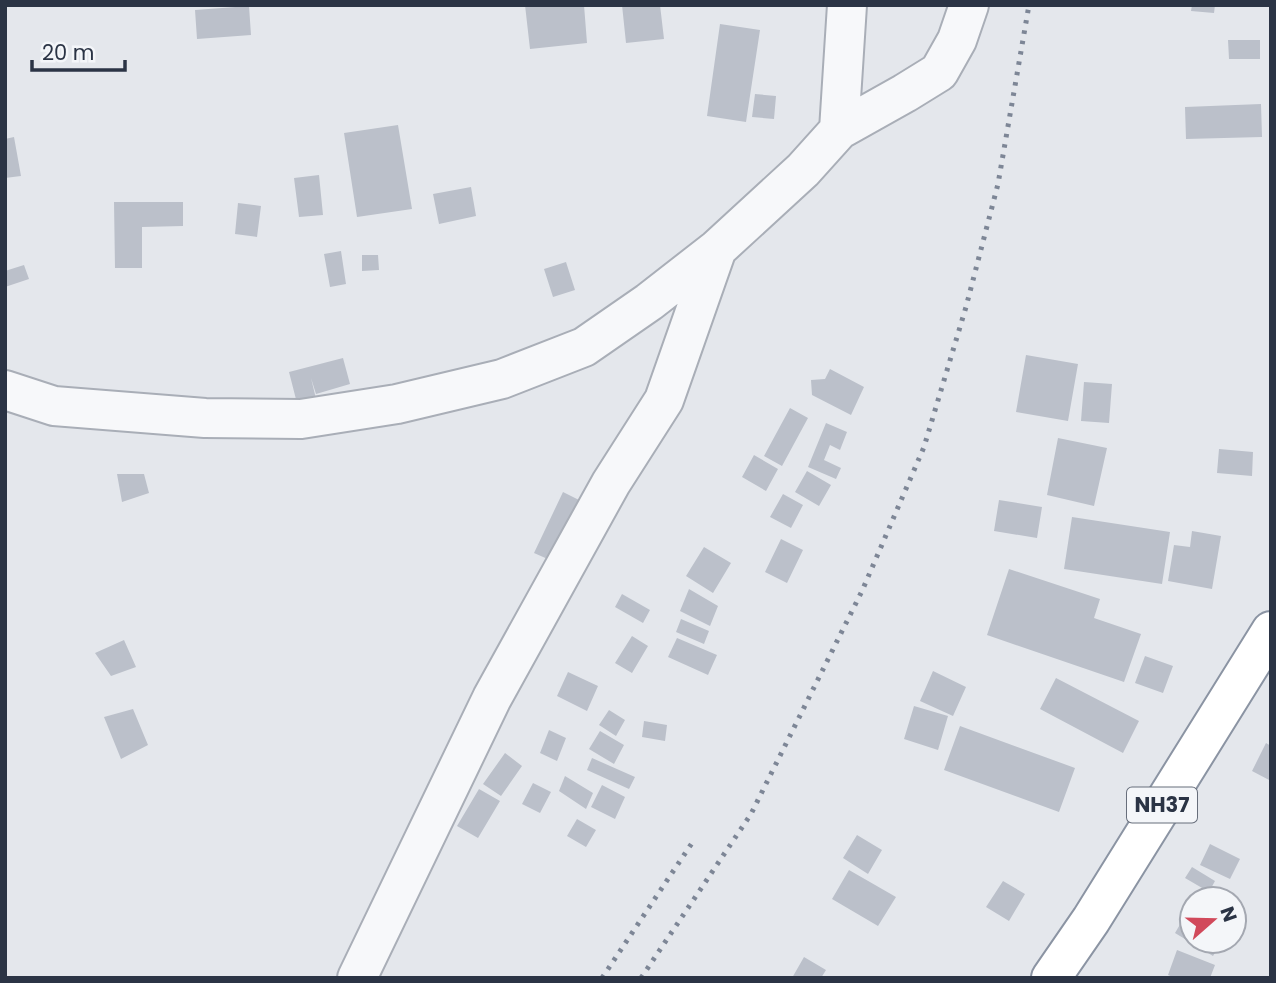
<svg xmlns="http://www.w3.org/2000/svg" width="1276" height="983" font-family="Poppins,sans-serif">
<rect width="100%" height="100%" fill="#e4e7ec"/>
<!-- building -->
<path fill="#bbc0ca" d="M 525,5 L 584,5 L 587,43 L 530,49 Z
M 622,5 L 660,5 L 664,39 L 626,43 Z
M 1192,5 L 1215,5 L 1214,13 L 1191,11 Z
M 249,6 L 251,35 L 197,39 L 195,10 Z
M 720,24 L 760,30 L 746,122 L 707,116 Z
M 1228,40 L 1260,40 L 1260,59 L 1229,59 Z
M 755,94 L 776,96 L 774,119 L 752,117 Z
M 1261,104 L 1262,137 L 1186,139 L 1185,107 Z
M 398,125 L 412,209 L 357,217 L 344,133 Z
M 14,137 L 21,176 L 5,178 L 5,139 Z
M 319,175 L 323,215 L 299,217 L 294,178 Z
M 471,187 L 476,216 L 439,224 L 433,194 Z
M 114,202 L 183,202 L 183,226 L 142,227 L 142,268 L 115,268 Z
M 238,203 L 261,206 L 257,237 L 235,234 Z
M 341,251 L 346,284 L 330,287 L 324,254 Z
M 362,255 L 378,255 L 379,270 L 362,271 Z
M 566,262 L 575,290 L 553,297 L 544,269 Z
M 24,265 L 29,279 L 5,287 L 5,271 Z
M 1026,355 L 1078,364 L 1068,421 L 1016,412 Z
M 343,358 L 350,384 L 316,394 L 311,378 L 318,407 L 299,411 L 289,372 Z
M 830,369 L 864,387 L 851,415 L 812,395 L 811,380 L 825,379 Z
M 1084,382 L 1112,384 L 1109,423 L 1081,421 Z
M 790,408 L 808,418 L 782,466 L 764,456 Z
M 826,423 L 847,432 L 840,450 L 830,445 L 824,460 L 841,468 L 836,479 L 808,467 Z
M 1058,438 L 1107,448 L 1094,506 L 1047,495 Z
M 1219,449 L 1253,452 L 1252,476 L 1217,473 Z
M 754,455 L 778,469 L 766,491 L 742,477 Z
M 807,471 L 831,485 L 819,506 L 795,492 Z
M 117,474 L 144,474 L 149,493 L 122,502 Z
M 563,492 L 579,500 L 550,560 L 534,553 Z
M 783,494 L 803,505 L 791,528 L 770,517 Z
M 999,500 L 1042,507 L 1037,538 L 994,531 Z
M 1072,517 L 1170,532 L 1162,584 L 1064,569 Z
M 1192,531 L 1221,536 L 1212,589 L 1168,581 L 1174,545 L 1190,547 Z
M 781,539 L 803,550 L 787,583 L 765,572 Z
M 704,547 L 731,563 L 713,593 L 686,576 Z
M 1009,569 L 1100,599 L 1094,618 L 1141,634 L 1124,682 L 987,635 Z
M 689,589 L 718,606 L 710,626 L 680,611 Z
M 622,594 L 650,610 L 643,623 L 615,607 Z
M 681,619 L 709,631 L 704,644 L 676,632 Z
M 632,636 L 648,646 L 632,673 L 615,663 Z
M 677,638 L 717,655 L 708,675 L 668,657 Z
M 124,640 L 136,667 L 111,676 L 95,653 Z
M 1145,656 L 1173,666 L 1163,693 L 1135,683 Z
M 933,671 L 966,687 L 953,716 L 920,701 Z
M 568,672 L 598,686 L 587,711 L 557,696 Z
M 1056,678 L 1139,721 L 1123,753 L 1040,709 Z
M 914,706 L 948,716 L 938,750 L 904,739 Z
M 133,709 L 148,745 L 121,759 L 104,717 Z
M 609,710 L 625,720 L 616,736 L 599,725 Z
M 644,721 L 667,725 L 665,741 L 642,737 Z
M 960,726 L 1075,768 L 1059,812 L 944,770 Z
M 549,730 L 566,738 L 557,761 L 540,753 Z
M 600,731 L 624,745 L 614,764 L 589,749 Z
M 1266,743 L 1271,746 L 1271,781 L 1252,771 Z
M 505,753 L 522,766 L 501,796 L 483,784 Z
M 592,758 L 635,777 L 629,789 L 587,770 Z
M 565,776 L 593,793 L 586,809 L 559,791 Z
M 533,783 L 551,792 L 540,813 L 522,804 Z
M 602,785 L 625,797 L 615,819 L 591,807 Z
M 479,789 L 500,801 L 478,838 L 457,826 Z
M 577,819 L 596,830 L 586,847 L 567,836 Z
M 857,835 L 882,850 L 868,874 L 843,858 Z
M 1210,844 L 1240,859 L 1230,879 L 1200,865 Z
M 1192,867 L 1215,881 L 1209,892 L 1185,878 Z
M 849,870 L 896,897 L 878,926 L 832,899 Z
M 1003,881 L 1025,894 L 1009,921 L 986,907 Z
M 1192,904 L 1192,941 L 1222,941 L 1213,956 L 1175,933 Z
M 1177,950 L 1215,965 L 1210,978 L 1175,978 L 1168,975 Z
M 804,957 L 826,970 L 821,978 L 792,978 Z"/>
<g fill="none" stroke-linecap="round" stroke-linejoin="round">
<defs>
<path id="minor" d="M 839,130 L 847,5
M 5,390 L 54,406 L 205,418 L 301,419 L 397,404 L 502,379 L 584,347 L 649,302 L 717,249 L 803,170 L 839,130 L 905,93 L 939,72 L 957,40 L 969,5
M 357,978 L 492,698 L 611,483 L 664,400 L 717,249"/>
<path id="highway" d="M 1051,978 L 1091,920 L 1271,631"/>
</defs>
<!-- minor casing -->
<use href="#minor" stroke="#a9aeb7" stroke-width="42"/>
<!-- highway casing -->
<use href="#highway" stroke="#8b94a3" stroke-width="42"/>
<!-- minor -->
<use href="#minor" stroke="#f7f8fa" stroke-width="38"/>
<!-- highway -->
<use href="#highway" stroke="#fff" stroke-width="38"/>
<!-- rail -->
<path stroke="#7d8696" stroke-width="5" stroke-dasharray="3.5 7" stroke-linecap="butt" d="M 602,978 L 694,840
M 641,978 L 751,814 L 862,591 L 924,447 L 966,307 L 998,184 L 1029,5"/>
</g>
<g text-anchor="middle" stroke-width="7" stroke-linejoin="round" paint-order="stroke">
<!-- shield labels -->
<rect fill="#f4f6f9" stroke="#676e7b" stroke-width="2" x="1127" y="787.5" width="70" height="35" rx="5"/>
<g font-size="21" font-weight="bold" fill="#2b3445">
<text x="1162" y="812">NH37</text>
</g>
</g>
<!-- border -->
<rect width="1276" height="983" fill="none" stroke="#2b3445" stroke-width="14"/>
<!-- north arrow -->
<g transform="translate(1213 920) rotate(70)"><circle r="33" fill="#f4f6f9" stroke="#a4a8b1" stroke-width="2"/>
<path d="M0-5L12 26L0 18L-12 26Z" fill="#d1495b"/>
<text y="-10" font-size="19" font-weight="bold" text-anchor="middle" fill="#2b3445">N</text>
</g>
<!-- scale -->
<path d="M32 60v10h93v-10" fill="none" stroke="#2b3445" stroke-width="3.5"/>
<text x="42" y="60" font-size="21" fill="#2b3445" stroke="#f4f6f9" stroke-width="5" paint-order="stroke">20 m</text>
</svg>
